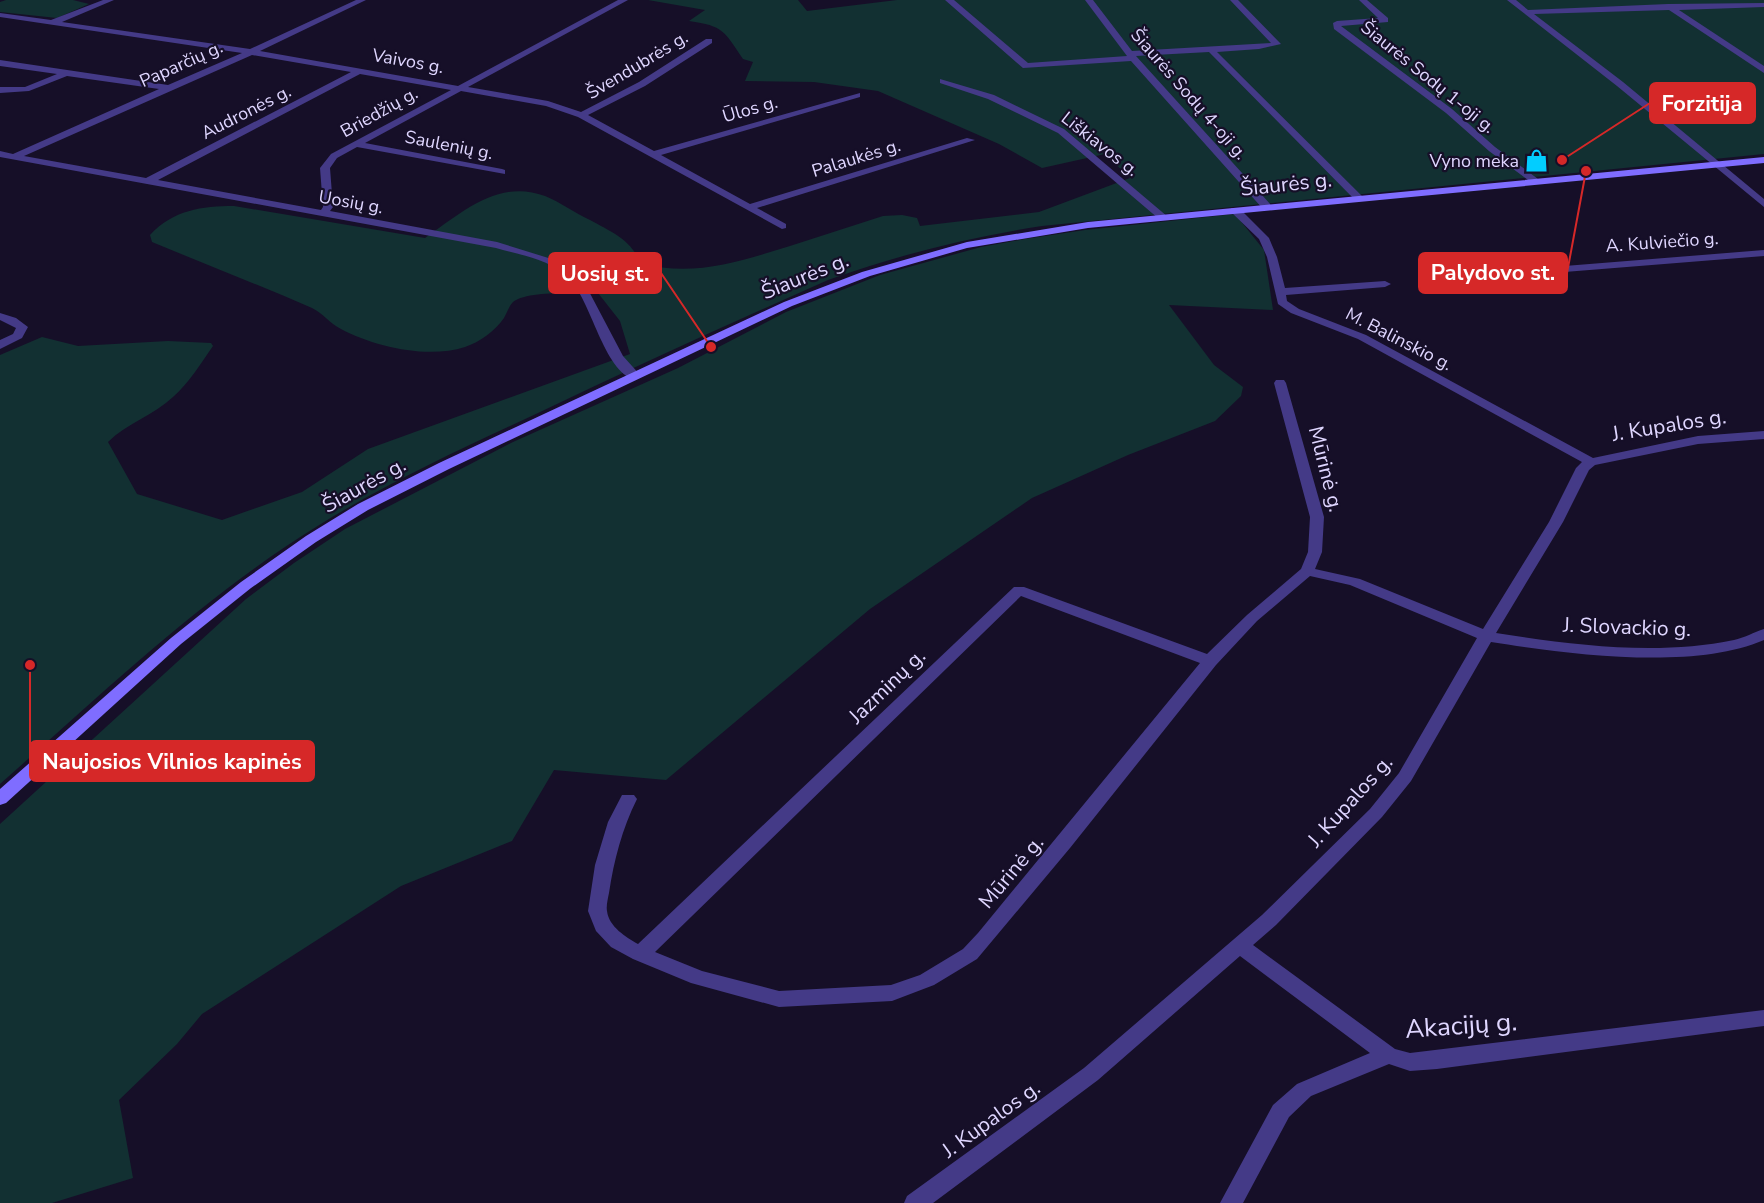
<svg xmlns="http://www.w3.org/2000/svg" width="1764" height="1203" font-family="'Nunito Sans',sans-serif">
<rect width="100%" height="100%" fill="#160f28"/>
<!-- green -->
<path fill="#123032" d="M 6,0 L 73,0 L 89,4 L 57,18 L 0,12 L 0,2 Z
M 648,0 L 798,0 L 807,11 L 897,0 L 1764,0 L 1764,154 L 1042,226 C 969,237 898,255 828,280 C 731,323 634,367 538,413 C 463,448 386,483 316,527 C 200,599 102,694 0,784 L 0,355 L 42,337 L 78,346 L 168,341 L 211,343 L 213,346 C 201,363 189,383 173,397 C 154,415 127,423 108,442 L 137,494 L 222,520 L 302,492 L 368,449 L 630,354 L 620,321 L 598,293 C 578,294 529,290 513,302 C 509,306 507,313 504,318 C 495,331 480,342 465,347 C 428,359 375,347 341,329 C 330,324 323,313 312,308 C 259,285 205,264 152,242 L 150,235 C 173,210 202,206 234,206 L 425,238 C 460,214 498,178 545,196 C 560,202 575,213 590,220 C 613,233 629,238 641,263 C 692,278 741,261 790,246 C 821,236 852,226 883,216 L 902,215 L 917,218 L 920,226 L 1039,212 L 1130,178 L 1105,154 L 1042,168 L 999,144 L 878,91 L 814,82 L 745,81 L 753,62 L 743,59 C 724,31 724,26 689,21 L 705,10 Z
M 1235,214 L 1264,250 L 1273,310 L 1169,305 L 1214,365 L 1243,387 L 1241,396 L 1215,421 L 1128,455 L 1032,498 L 870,609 L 666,780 L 554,770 L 512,841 L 401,886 L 202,1014 L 177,1044 L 119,1100 L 133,1178 L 52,1203 L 0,1203 L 0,824 L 246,599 L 294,563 L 345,529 L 513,442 L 678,368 L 786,312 L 880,275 L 981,247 L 1025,239 L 1085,230 Z"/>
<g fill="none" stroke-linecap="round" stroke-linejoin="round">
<!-- minor -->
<path fill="#443a87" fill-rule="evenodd" d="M 103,0 L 114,0 L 62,22 L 250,49 L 356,0 L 366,0 L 260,51 L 458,86 L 618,0 L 628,0 L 468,87 L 548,101 L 581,112 L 639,82 L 706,39 L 712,39 L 712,43 L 645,86 L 588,115 L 654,151 L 860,93 L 860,97 L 661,155 L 750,204 L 967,138 L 975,140 L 757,208 L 786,224 L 786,228 L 782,229 L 578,117 L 546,106 L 461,91 L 365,143 L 502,169 L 505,170 L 505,174 L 357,147 L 337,158 L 330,168 L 333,207 L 330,211 L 497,242 L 558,261 L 575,272 L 584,282 L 623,356 L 641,376 L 635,380 C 603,371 592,301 568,277 C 549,259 520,255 496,248 L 0,157 L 0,151 L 13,154 L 159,89 L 67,76 L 29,91 L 0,93 L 0,87 L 25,87 L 57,74 L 0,66 L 0,60 L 168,85 L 242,53 L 0,17 L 0,13 L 51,20 ZM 252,55 L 351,72 L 146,178 L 24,156 ZM 360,74 L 451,90 L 331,154 L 320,168 L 323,207 L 321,210 L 158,180 Z
M 945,0 L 954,0 L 1028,63 L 1127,56 L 1085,0 L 1093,0 L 1132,51 L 1271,43 L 1230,0 L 1238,0 L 1281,44 L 1259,49 L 1217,52 L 1364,198 L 1355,200 L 1209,52 L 1136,56 L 1271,205 L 1271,209 L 1263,209 L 1131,61 L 1023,68 Z
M 1359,0 L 1367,0 L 1388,18 L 1388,22 L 1341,26 L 1452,109 L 1495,147 L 1538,179 L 1538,183 L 1532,183 L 1489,151 L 1446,113 L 1334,29 L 1333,23 L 1337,21 L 1378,18 Z
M 1507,0 L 1516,0 L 1528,10 L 1668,4 L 1764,3 L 1764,7 L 1679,10 L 1764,66 L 1764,73 L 1669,10 L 1534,14 L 1623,82 L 1764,199 L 1764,207 L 1617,86 Z
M 940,79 L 994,95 L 1064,129 L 1168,217 L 1159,219 L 1058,133 L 988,99 L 940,83 Z
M 1231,208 L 1239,208 L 1269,238 L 1277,257 L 1285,288 L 1385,281 L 1391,284 L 1385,287 L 1286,295 L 1287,301 L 1299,309 L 1366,335 L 1593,458 L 1698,436 L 1764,431 L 1764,439 L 1698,444 L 1595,465 L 1589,470 L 1563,522 L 1496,633 C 1572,645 1657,656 1734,640 C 1744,638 1754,632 1764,629 L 1764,640 C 1693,671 1567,654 1491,642 L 1411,781 L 1382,817 L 1276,925 L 1253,945 L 1395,1049 L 1410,1053 L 1764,1010 L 1764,1026 L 1437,1069 L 1410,1071 L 1389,1064 L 1311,1096 L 1289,1117 L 1243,1203 L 1220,1203 L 1273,1105 L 1297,1084 L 1370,1053 L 1240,956 L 1098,1080 L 933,1203 L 904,1203 L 907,1196 L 1084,1068 L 1262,915 L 1370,809 L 1399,773 L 1477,638 L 1350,585 L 1310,576 L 1257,621 L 1216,665 L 1070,848 L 977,959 L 934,985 L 892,1001 L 779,1007 L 691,983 L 633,959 L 611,947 L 596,931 L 588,911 L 595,865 L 608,822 L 622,795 L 634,795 L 637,799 C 622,829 614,860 609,893 C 608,898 606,906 607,911 C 609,927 626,937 638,944 L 1014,587 L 1024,587 L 1207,654 L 1247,615 L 1301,569 L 1308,552 L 1310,517 L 1274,383 L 1276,380 L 1284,380 L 1286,383 L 1324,517 L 1322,552 L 1315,569 L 1360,579 L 1483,629 L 1549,522 L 1576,468 L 1582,462 L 1358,339 L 1291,313 L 1278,304 L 1267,257 L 1259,239 L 1231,212 ZM 1021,596 L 1200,663 L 978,933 L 963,949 L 920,975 L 891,985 L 779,991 L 702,971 L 655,952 Z
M 1764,250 L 1764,256 L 1454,281 L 1448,278 L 1454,275 Z
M 0,313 L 16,318 L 28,327 L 22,338 L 0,349 L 0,340 L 13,334 L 16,328 L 0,320 Z"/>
<!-- secondary -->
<path fill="#7f6dff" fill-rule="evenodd" d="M 1764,157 L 1764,163 L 1088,228 L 967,248 L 870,276 L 792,306 L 449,469 L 368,510 L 316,542 L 251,588 L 181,644 L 6,803 L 0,805 L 0,789 L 171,638 L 241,582 L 306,536 L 358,504 L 439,463 L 784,302 L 862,272 L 967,242 L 1088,222 Z"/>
</g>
<!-- icons -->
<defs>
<symbol id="shop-bare" viewBox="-9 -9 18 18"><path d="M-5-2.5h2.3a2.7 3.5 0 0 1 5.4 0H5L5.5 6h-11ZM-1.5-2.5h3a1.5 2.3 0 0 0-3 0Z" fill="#02cdff" stroke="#160f28" stroke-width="2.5" paint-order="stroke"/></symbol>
</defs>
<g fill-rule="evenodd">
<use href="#shop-bare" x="1520" y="144" width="33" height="33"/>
</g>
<g text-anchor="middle" stroke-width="4.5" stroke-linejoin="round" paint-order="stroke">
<!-- far-street labels -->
<g font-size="18" fill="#dfd6ff" stroke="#160f28">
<text transform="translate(408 61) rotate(10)" y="6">Vaivos g.</text>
<text transform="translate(181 64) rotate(-24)" y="6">Paparčių g.</text>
<text transform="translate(637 65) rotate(-31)" y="6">Švendubrės g.</text>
<text transform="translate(1428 77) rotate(39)" y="6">Šiaurės Sodų 1-oji g.</text>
<text transform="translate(1189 94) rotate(49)" y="6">Šiaurės Sodų 4-oji g.</text>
<text transform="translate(750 109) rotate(-16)" y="6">Ūlos g.</text>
<text transform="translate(246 112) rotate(-27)" y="6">Audronės g.</text>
<text transform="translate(379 112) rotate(-29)" y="6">Briedžių g.</text>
<text transform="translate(1100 144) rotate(38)" y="6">Liškiavos g.</text>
<text transform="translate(449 145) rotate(11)" y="6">Saulenių g.</text>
<text transform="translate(856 158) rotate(-17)" y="6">Palaukės g.</text>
<text transform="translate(351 202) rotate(10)" y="6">Uosių g.</text>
<text transform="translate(1662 242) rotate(-4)" y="6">A. Kulviečio g.</text>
<text transform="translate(1399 339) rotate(27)" y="6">M. Balinskio g.</text>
</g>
<!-- far-poi labels -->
<g font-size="18" fill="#dfd6ff" stroke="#160f28" text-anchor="end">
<text x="1519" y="167">Vyno meka</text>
</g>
<!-- street labels -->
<g font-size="21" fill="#dfd6ff" stroke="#160f28">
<text transform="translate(1286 184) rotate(-6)" y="7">Šiaurės g.</text>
<text transform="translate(805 276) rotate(-22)" y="7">Šiaurės g.</text>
<text transform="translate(1669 425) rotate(-9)" y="7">J. Kupalos g.</text>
<text transform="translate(1326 469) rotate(76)" y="7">Mūrinė g.</text>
<text transform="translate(364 485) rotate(-29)" y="7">Šiaurės g.</text>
<text transform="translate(1627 627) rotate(2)" y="7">J. Slovackio g.</text>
<text transform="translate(887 686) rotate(-44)" y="7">Jazminų g.</text>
<text transform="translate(1350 801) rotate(-48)" y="7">J. Kupalos g.</text>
<text transform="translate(1011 872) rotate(-50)" y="7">Mūrinė g.</text>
<text transform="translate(991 1119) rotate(-36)" y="7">J. Kupalos g.</text>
</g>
<!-- near-street labels -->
<g font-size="26" fill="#dfd6ff" stroke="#160f28">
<text transform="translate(1461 1025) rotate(-4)" y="9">Akacijų g.</text>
</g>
</g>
<!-- callouts -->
<path fill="none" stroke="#d62828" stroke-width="2" d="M1562 160L1650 103M1586 171L1567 273M711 347L661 273M30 665L30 761"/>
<g fill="#d62828" stroke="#160f28" stroke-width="2">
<circle cx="1562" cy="160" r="6"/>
<circle cx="1586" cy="171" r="6"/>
<circle cx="711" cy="347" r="6"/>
<circle cx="30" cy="665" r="6"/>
</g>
<g fill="#d62828" stroke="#d62828" stroke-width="2">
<rect x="1650" y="83" width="105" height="40" rx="6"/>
<rect x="1419" y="253" width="148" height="40" rx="6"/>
<rect x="549" y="253" width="112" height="40" rx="6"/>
<rect x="30" y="741" width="284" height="40" rx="6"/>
</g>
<g font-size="22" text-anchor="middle" font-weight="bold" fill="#fff">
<text x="1702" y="111">Forzitija</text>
<text x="1493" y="280">Palydovo st.</text>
<text x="605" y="281">Uosių st.</text>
<text x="172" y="769">Naujosios Vilnios kapinės</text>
</g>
</svg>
